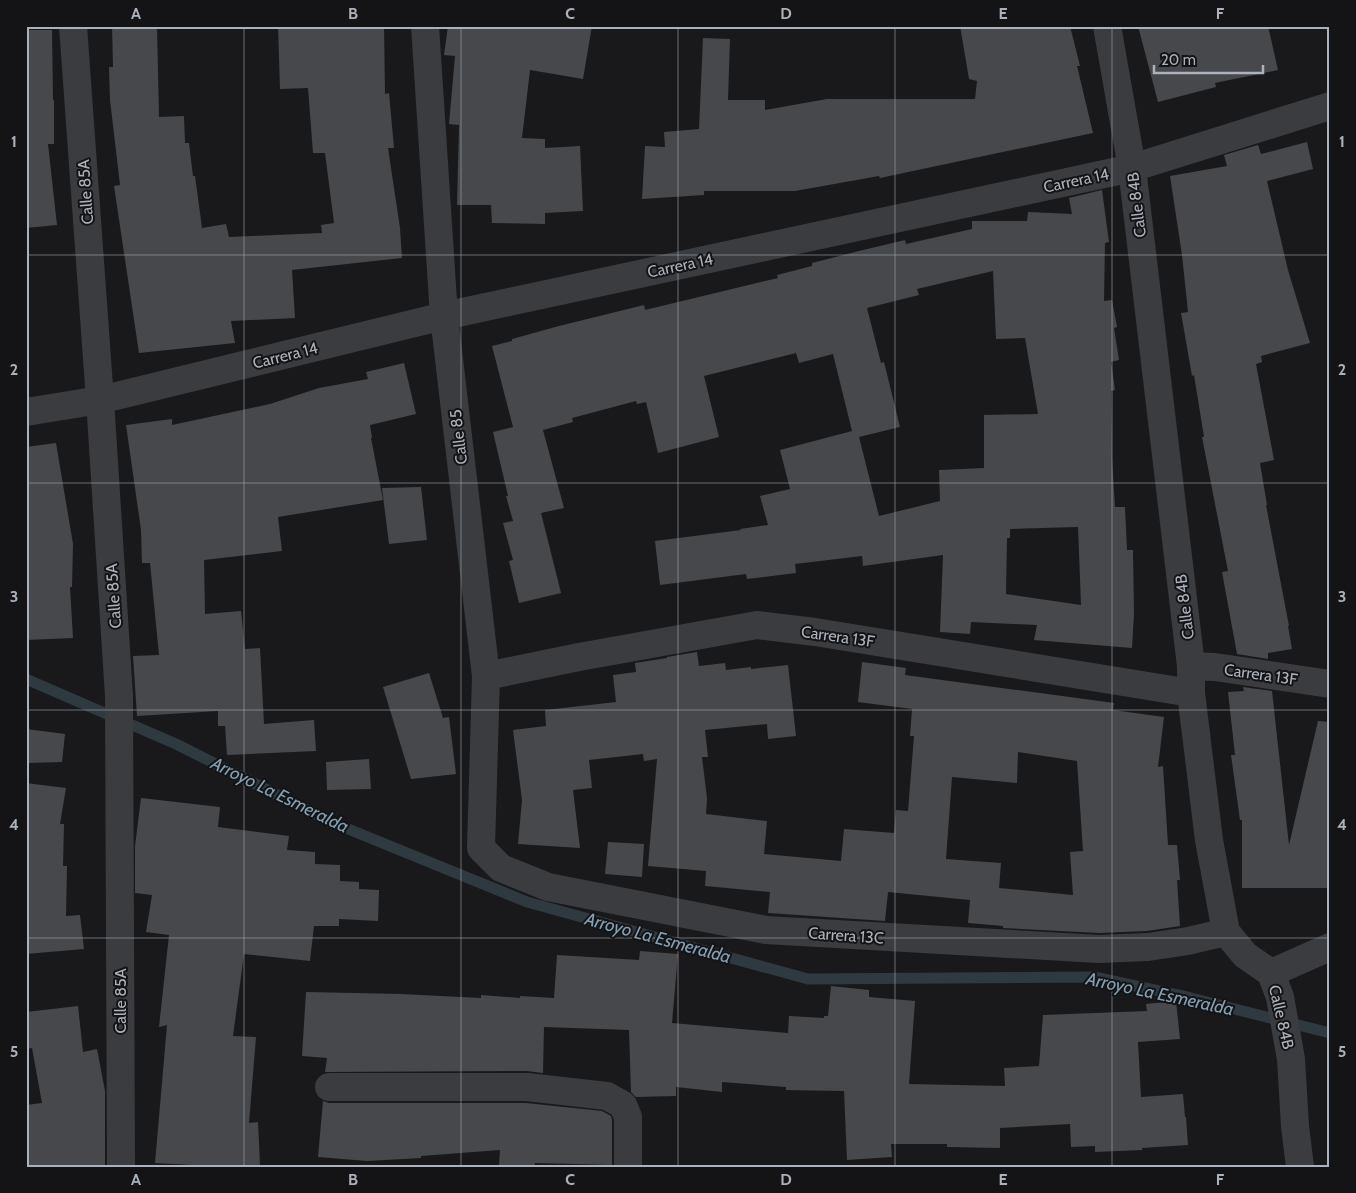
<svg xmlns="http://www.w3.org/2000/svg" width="1356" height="1193" font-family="Cabin,sans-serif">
<rect width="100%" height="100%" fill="#19191c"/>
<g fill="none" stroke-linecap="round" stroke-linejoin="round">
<!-- stream -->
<path stroke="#2f3a40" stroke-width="11" d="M 26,679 L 176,744 L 331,822 L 527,902 L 808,979 L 1094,977 L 1187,997 L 1330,1033"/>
</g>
<!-- building -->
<path fill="#46484b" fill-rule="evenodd" d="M 112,26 L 157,26 L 159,117 L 184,116 L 185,143 L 189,143 L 193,176 L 195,176 L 202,228 L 226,224 L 229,237 L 322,233 L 321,225 L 334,223 L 325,153 L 313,153 L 308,88 L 280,89 L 278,26 L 384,26 L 385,94 L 389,93 L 394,148 L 388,148 L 400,228 L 402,258 L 292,270 L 295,318 L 231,321 L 235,343 L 139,353 L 114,186 L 120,185 L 110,100 L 109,67 L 113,67 Z
M 448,26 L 592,26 L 583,79 L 530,70 L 522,138 L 545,139 L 545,148 L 580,146 L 583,211 L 545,213 L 545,224 L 492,223 L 491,205 L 457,205 L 459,125 L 449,124 L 455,56 L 444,55 Z
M 960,26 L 1070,26 L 1080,66 L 1077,66 L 1093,133 L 880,178 L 879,176 L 795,191 L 704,191 L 704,195 L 642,199 L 645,146 L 665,147 L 664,132 L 699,129 L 703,38 L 730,39 L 728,100 L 765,100 L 765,110 L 827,99 L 975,99 L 977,81 L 969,79 Z
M 1138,26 L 1268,26 L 1278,70 L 1215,83 L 1216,87 L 1158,102 Z
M 26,30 L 52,30 L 53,100 L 54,100 L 54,144 L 48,144 L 57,225 L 26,228 Z
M 1307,142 L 1313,169 L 1267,181 L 1288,270 L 1310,343 L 1261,356 L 1262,362 L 1256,364 L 1274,460 L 1260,463 L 1267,505 L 1266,505 L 1289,626 L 1288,626 L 1292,649 L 1268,653 L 1268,659 L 1237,654 L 1222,572 L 1228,571 L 1202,437 L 1204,437 L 1194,375 L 1192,376 L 1181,313 L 1188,312 L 1182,255 L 1170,176 L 1227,166 L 1224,155 L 1258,145 L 1261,154 Z
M 1102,190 L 1109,242 L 1105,243 L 1104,301 L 1112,300 L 1117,327 L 1114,328 L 1119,360 L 1111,362 L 1115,390 L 1111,391 L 1112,458 L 1115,507 L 1125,507 L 1127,550 L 1133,550 L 1134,614 L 1132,648 L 1034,640 L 1037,625 L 971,622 L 970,634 L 940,632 L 943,555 L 863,566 L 862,556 L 795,564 L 796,573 L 747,579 L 746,574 L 660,585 L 655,541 L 741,530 L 740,529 L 768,525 L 760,496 L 790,489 L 780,450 L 852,431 L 833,354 L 799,363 L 796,353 L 704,376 L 719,437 L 658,453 L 646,402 L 637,404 L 636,401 L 572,418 L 573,422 L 543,430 L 564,508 L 541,513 L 561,593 L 519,603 L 509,561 L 513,560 L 503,523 L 513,521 L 506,496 L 508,496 L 493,432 L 513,427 L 492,346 L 512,341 L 512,339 L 559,326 L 644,305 L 645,310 L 778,278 L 777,275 L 812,266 L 812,263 L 859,251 L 905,240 L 906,244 L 972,229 L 972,221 L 1027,221 L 1028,212 L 1072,214 L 1069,198 ZM 993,271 L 996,339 L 1025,338 L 1038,414 L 984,415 L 984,468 L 939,470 L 940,501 L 879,516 L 859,437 L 900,427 L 884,362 L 881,363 L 867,308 L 919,295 L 917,289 ZM 1078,527 L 1081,605 L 1006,594 L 1007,538 L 1010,538 L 1010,529 Z
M 404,363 L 416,414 L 370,425 L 372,438 L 371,438 L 383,500 L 278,517 L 282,551 L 204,560 L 205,614 L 241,611 L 245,649 L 260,648 L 264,724 L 314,720 L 316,751 L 227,755 L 225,726 L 218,726 L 218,711 L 137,716 L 133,656 L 159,655 L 150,563 L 142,563 L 141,530 L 126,425 L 172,419 L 172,425 L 270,404 L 319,388 L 368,379 L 366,372 Z
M 56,443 L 73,544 L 72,587 L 70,587 L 73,638 L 26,640 L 26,447 Z
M 421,487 L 427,540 L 389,544 L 382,488 Z
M 697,652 L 699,666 L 725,663 L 726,670 L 751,667 L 751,669 L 788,665 L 796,736 L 768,739 L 767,724 L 705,730 L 708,757 L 702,757 L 707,798 L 706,814 L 767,821 L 764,854 L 841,861 L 844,829 L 894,833 L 896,810 L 908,811 L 914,736 L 910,736 L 912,709 L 858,702 L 862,662 L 906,668 L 905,675 L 1114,703 L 1113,710 L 1164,717 L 1158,767 L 1163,766 L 1168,845 L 1177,845 L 1180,880 L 1177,880 L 1180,926 L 1147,931 L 1099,933 L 1003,928 L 1003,926 L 968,923 L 970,900 L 888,892 L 885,921 L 768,913 L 770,892 L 705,886 L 706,871 L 648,866 L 657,759 L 644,761 L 643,754 L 589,760 L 592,788 L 573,790 L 580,848 L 518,844 L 522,800 L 513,730 L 546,726 L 545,710 L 616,702 L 613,675 L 636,672 L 635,663 L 667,658 L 667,657 ZM 1018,752 L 1077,761 L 1083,851 L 1070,852 L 1073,895 L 999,888 L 1001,863 L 946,859 L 952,777 L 1017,783 Z
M 429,673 L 443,718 L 449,717 L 456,774 L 411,779 L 383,687 Z
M 1243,687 L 1272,691 L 1289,845 L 1318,721 L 1330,722 L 1329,888 L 1242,888 L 1242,820 L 1240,820 L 1231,755 L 1235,755 L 1228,692 L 1244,691 Z
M 26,729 L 65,734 L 62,762 L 26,763 Z
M 369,759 L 371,789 L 327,790 L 326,762 Z
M 26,783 L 66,788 L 60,824 L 64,824 L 63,866 L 67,866 L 66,916 L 80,915 L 84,949 L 26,954 Z
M 141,798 L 220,807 L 218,827 L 289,836 L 287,850 L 315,852 L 315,864 L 340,865 L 340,881 L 359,882 L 359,889 L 379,890 L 378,921 L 339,919 L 339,926 L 314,926 L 310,961 L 244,954 L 233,1036 L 256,1037 L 249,1123 L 258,1122 L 260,1165 L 230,1167 L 155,1163 L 167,1025 L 159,1027 L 169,935 L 146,932 L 152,895 L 135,893 L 135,846 Z
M 608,842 L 644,844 L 642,877 L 605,874 Z
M 640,951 L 678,954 L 672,1023 L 788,1033 L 789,1016 L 824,1018 L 824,1016 L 828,1016 L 831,986 L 869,990 L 869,997 L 915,1001 L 909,1084 L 1005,1086 L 1004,1068 L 1039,1066 L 1043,1015 L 1147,1011 L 1146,1004 L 1176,1001 L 1180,1039 L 1138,1042 L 1141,1097 L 1183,1094 L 1185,1117 L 1186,1117 L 1188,1145 L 1142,1148 L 1142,1150 L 1095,1152 L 1095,1146 L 1071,1147 L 1070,1124 L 1000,1128 L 1000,1148 L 947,1147 L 947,1144 L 891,1144 L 892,1157 L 847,1160 L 844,1091 L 786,1090 L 786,1087 L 722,1082 L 722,1092 L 676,1087 L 676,1096 L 636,1097 L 631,1092 L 629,1030 L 544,1027 L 543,1073 L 527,1071 L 325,1072 L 327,1058 L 302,1056 L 306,992 L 401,994 L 481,998 L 481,995 L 520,998 L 520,996 L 554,998 L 557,955 L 639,960 Z
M 78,1006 L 83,1052 L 97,1049 L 105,1091 L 105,1167 L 26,1167 L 26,1105 L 42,1103 L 32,1048 L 26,1049 L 26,1012 Z
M 323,1101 L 329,1103 L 526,1103 L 602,1111 L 611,1116 L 612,1120 L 612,1165 L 535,1163 L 534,1167 L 499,1165 L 500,1150 L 421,1156 L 421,1158 L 367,1161 L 318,1157 Z"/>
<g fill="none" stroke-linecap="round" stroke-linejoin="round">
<!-- minor -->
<path stroke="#3a3c40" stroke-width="28" d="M 73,26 L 100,400 L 119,696 L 121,1167
M 425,26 L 444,316 L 486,676 L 481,848 L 501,868 L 548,887 L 766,930 L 1099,949 L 1148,947 L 1188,941 L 1226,932
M 1107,26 L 1132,168 L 1191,666 L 1191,693 L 1209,840 L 1226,932 L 1245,955 L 1271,973 L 1280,997 L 1291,1059 L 1295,1126 L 1300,1167
M 26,412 L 100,400 L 444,316 L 1132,168 L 1330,106
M 1191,666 L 1215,667 L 1330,684
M 486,676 L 579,657 L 757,625 L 815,632 L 1191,693
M 1271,973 L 1330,947
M 329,1087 L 527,1087 L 607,1096 L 623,1105 L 628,1117 L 628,1167"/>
</g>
<!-- grid -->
<path fill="none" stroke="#acb2bb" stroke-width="1" stroke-opacity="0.55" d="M 244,26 L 244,1167M 461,26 L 461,1167M 678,26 L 678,1167M 895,26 L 895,1167M 1112,26 L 1112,1167M 26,255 L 1330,255M 26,483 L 1330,483M 26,710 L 1330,710M 26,938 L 1330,938"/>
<g text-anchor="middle" stroke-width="4" stroke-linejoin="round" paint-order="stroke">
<!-- street labels -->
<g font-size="16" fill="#acb2bb" stroke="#141417">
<text transform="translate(1076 180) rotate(-12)" y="6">Carrera 14</text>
<text transform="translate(85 192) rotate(-94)" y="6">Calle 85A</text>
<text transform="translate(1136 205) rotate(-97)" y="6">Calle 84B</text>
<text transform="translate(680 265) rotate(-12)" y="6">Carrera 14</text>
<text transform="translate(285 355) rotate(-14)" y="6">Carrera 14</text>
<text transform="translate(458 437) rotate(-97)" y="6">Calle 85</text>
<text transform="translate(113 596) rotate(-94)" y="6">Calle 85A</text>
<text transform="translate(1184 607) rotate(-97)" y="6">Calle 84B</text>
<text transform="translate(838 636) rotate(8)" y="6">Carrera 13F</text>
<text transform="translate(1261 674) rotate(8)" y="6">Carrera 13F</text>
<text transform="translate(846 935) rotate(4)" y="6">Carrera 13C</text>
<text transform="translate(120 1001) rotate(-90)" y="6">Calle 85A</text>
<text transform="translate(1282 1017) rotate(77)" y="6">Calle 84B</text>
</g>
<!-- water labels -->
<g font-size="18" font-style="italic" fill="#84a1b4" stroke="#141417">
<text transform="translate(280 795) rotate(26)" y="6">Arroyo La Esmeralda</text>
<text transform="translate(658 938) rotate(15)" y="6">Arroyo La Esmeralda</text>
<text transform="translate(1160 994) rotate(12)" y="6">Arroyo La Esmeralda</text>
</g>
</g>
<!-- border -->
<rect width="1356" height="1193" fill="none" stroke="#141417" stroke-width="55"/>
<!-- scale -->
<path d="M1154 65v8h109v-8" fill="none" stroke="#acb2bb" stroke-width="2.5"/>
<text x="1161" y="65" font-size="15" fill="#acb2bb" stroke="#141417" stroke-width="4" paint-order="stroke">20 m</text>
<rect x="28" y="28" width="1300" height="1138" fill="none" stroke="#acb2bb" stroke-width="2"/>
<g font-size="16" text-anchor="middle" font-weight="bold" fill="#acb2bb">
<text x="136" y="19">A</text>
<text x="353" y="19">B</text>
<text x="570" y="19">C</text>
<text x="786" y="19">D</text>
<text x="1003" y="19">E</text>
<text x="1220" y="19">F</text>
<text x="14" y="147">1</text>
<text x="1342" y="147">1</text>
<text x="14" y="375">2</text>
<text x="1342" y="375">2</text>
<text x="14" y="602">3</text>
<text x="1342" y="602">3</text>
<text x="14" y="830">4</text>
<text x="1342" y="830">4</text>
<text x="14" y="1057">5</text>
<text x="1342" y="1057">5</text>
<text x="136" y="1185">A</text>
<text x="353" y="1185">B</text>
<text x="570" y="1185">C</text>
<text x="786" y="1185">D</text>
<text x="1003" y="1185">E</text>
<text x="1220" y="1185">F</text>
</g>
</svg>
